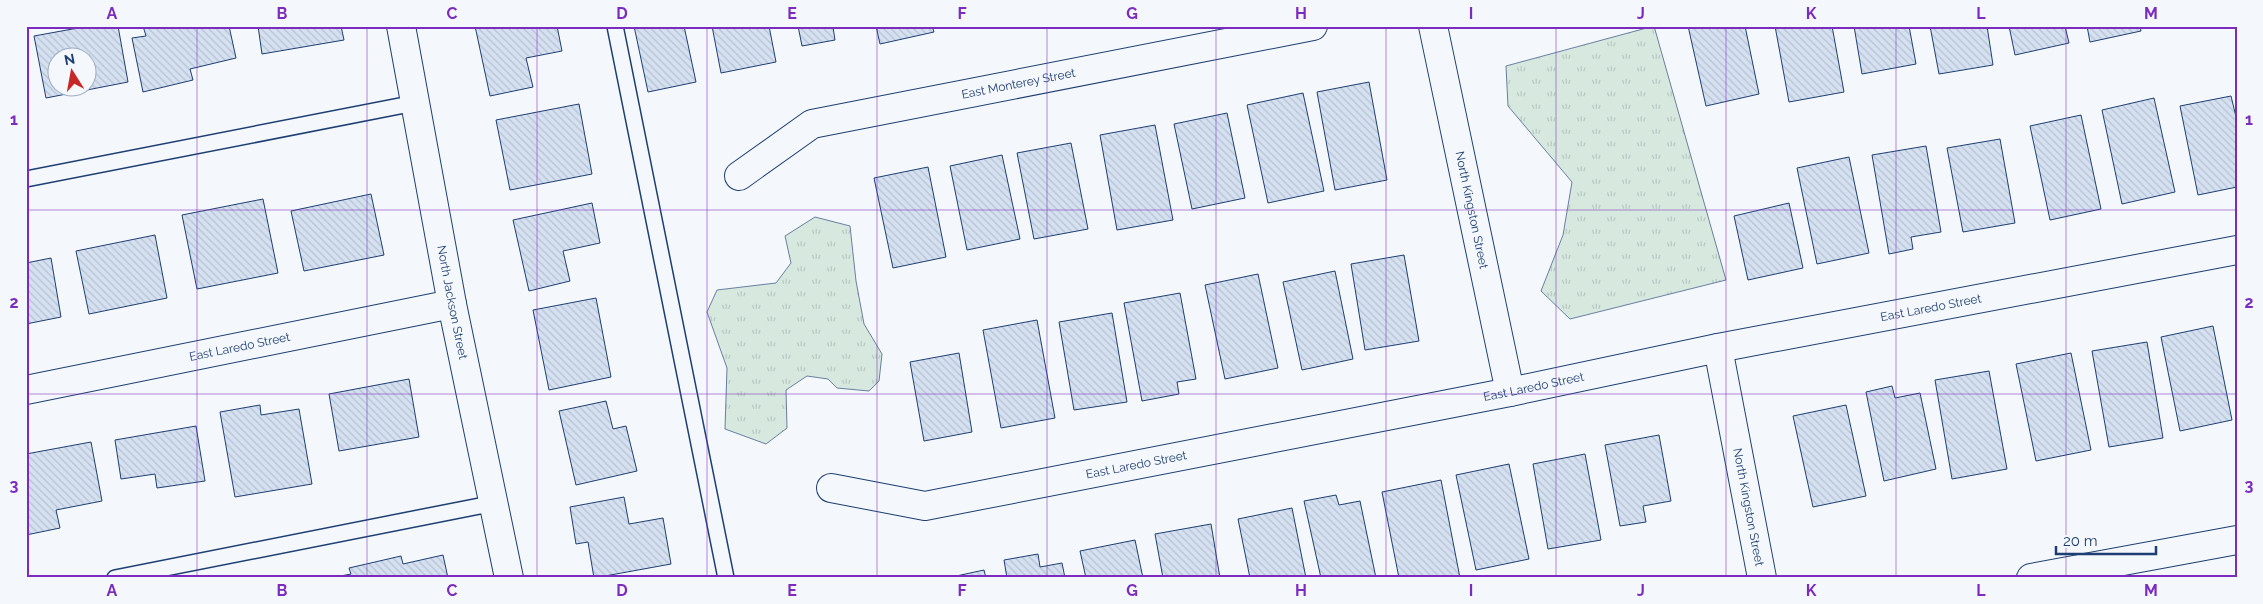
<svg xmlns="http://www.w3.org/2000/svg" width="2263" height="604" font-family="Raleway,sans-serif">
<defs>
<pattern id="grass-tufts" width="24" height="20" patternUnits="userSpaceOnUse" patternTransform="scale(1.25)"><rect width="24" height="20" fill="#d7e8df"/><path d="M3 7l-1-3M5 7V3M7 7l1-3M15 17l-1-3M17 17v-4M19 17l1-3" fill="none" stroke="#b8c8c3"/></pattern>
<pattern id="building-back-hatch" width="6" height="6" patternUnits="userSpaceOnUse" patternTransform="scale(1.25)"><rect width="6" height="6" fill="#d5e0f0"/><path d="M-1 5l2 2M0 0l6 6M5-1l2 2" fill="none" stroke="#b6c1d1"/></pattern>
</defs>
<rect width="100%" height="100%" fill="#f4f7fb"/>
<!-- grass -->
<path fill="url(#grass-tufts)" stroke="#687fa3" d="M 1654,26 L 1726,280 L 1570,319 L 1541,291 L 1563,235 L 1572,182 L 1508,106 L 1506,66 Z
M 815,217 L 850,226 L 856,281 L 864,324 L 882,354 L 879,381 L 869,391 L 837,388 L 828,379 L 807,376 L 786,390 L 787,428 L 766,444 L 725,429 L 727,368 L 707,312 L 717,290 L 776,283 L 791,263 L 785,236 Z"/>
<!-- building -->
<path fill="url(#building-back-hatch)" stroke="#1d3f73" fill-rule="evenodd" d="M 89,26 L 118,26 L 128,82 L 46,98 L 34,36 ZM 58,58 L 88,58 L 88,88 L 58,88 Z
M 143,26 L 229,26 L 236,58 L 190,69 L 193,80 L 143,92 L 132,38 L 146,36 Z
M 258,26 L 341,26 L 344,40 L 262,54 Z
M 475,26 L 557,26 L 562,51 L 526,58 L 533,87 L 490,96 Z
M 634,26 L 684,26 L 696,82 L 648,92 Z
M 712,26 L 769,26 L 776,62 L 721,73 Z
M 798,26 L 835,26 L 833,27 L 835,40 L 802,46 Z
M 876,26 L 932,26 L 934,32 L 880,44 Z
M 1688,26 L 1745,26 L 1759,94 L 1706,106 Z
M 1775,26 L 1832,26 L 1844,92 L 1789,102 Z
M 1854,26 L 1909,26 L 1916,64 L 1862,74 Z
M 1930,26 L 1987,26 L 1993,65 L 1939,74 Z
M 2009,26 L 2065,26 L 2069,43 L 2015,55 Z
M 2087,26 L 2140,26 L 2141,31 L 2090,42 Z
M 1369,82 L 1387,180 L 1335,190 L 1317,92 Z
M 1303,93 L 1324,191 L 1268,203 L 1247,105 Z
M 2231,96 L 2237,121 L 2237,187 L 2198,195 L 2180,106 Z
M 2154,98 L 2175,192 L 2122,204 L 2102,110 Z
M 579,104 L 592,174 L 510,190 L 496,120 Z
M 1227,113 L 1245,198 L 1192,209 L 1174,124 Z
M 2081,115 L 2101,209 L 2050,220 L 2030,126 Z
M 1155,125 L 1173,220 L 1117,230 L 1100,135 Z
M 2000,139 L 2015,223 L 1963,232 L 1947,148 Z
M 1071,143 L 1088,229 L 1034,239 L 1017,153 Z
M 1926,146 L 1941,232 L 1911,237 L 1913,249 L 1889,254 L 1872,155 Z
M 1002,155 L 1020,239 L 967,250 L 950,166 Z
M 1849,157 L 1869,253 L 1817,264 L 1797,168 Z
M 928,167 L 946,257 L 893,268 L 874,178 Z
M 371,194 L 384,255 L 304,271 L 291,211 Z
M 263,199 L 278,273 L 197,289 L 182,215 Z
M 592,203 L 600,243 L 563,251 L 570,281 L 529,291 L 513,220 Z
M 1789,203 L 1803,268 L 1748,280 L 1734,216 Z
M 155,235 L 167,298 L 89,314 L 76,251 Z
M 1404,255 L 1419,341 L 1365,350 L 1351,264 Z
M 51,258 L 61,317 L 26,324 L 26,263 Z
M 1335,271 L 1353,359 L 1302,370 L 1283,282 Z
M 1258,274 L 1278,368 L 1225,379 L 1205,285 Z
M 1180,293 L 1196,379 L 1177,382 L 1179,394 L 1142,401 L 1124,303 Z
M 596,298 L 611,377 L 549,390 L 533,310 Z
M 1112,313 L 1127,402 L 1074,410 L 1059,322 Z
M 1037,320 L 1055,418 L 1001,428 L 983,330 Z
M 2213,326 L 2232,420 L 2180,431 L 2161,337 Z
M 2147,342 L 2163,438 L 2109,447 L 2092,351 Z
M 959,353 L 972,432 L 924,441 L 910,362 Z
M 2071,353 L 2091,450 L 2036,461 L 2016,364 Z
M 1989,371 L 2007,469 L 1952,479 L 1935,380 Z
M 409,379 L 419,437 L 339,451 L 329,394 Z
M 1892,386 L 1895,398 L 1920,393 L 1936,469 L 1884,481 L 1866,392 Z
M 606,401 L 613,429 L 626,426 L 637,471 L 576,485 L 559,411 Z
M 260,405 L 261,415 L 299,409 L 312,484 L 235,497 L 220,412 Z
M 1846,405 L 1866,496 L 1813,507 L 1793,416 Z
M 196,426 L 205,481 L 157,488 L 155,474 L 121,479 L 115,440 Z
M 1659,435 L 1671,501 L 1643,506 L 1646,522 L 1620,526 L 1605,445 Z
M 91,442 L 102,501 L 56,510 L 60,528 L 26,535 L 26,454 Z
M 1585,454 L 1601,540 L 1548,549 L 1533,464 Z
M 1509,464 L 1529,559 L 1476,570 L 1456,475 Z
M 1441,480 L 1460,578 L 1399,578 L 1382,492 Z
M 1336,495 L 1339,505 L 1360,501 L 1376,578 L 1321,578 L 1304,501 Z
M 624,497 L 629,524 L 663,518 L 671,564 L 594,578 L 588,542 L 576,544 L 570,507 Z
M 1292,508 L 1306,578 L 1250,578 L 1238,519 Z
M 1211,524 L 1220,578 L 1163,578 L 1155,534 Z
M 1135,540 L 1143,578 L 1086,578 L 1080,551 Z
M 1038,554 L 1040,567 L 1062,563 L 1065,578 L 1007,578 L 1004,560 Z
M 443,555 L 448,578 L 330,578 L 351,574 L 349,568 L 401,556 L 403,564 Z
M 984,570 L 986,578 L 947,578 Z"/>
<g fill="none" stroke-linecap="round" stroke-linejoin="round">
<defs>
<path id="lane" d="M 615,26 L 726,578
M 26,179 L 415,103
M 115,578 L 495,503"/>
<g id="street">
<path id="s1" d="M 401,26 L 452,304 L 509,578"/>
<path id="s2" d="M 1433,26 L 1510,392"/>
<path id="s3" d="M 739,176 L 812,124 L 1313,26"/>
<path id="s4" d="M 1718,348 L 1762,578"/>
<path id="s5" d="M 26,390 L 452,304"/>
<path id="s6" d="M 831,488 L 925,506 L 1510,392 L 1718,348 L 2237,250"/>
</g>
<path id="secondary" d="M 2031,578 L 2237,540"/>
</defs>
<!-- lane casing -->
<use href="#lane" stroke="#1d3f73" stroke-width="18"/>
<!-- street casing -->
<use href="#street" stroke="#1d3f73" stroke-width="30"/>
<!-- secondary casing -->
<use href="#secondary" stroke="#1d3f73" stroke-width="30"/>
<!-- lane -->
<use href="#lane" stroke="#f4f7fb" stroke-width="15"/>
<!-- street -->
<use href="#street" stroke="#f4f7fb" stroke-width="28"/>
<!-- secondary -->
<use href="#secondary" stroke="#f4f7fb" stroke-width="28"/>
</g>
<!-- grid -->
<path fill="none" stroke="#7b2cbf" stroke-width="1" stroke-opacity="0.55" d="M 197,26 L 197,578M 367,26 L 367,578M 537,26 L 537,578M 707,26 L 707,578M 877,26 L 877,578M 1047,26 L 1047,578M 1216,26 L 1216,578M 1386,26 L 1386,578M 1556,26 L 1556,578M 1726,26 L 1726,578M 1896,26 L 1896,578M 2066,26 L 2066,578M 26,210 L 2237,210M 26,394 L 2237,394"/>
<g text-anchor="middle" stroke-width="4" stroke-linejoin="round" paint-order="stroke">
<!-- street labels -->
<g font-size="12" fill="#1d3f73" stroke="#f4f7fb">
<text dy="4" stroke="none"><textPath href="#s3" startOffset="300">East Monterey Street</textPath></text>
<text dy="4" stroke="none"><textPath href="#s2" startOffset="188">North Kingston Street</textPath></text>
<text dy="4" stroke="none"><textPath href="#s1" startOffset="281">North Jackson Street</textPath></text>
<text dy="4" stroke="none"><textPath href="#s6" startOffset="1121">East Laredo Street</textPath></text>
<text dy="4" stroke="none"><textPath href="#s5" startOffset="218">East Laredo Street</textPath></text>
<text dy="4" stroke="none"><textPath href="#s6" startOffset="716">East Laredo Street</textPath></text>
<text dy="4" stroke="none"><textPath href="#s6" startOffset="311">East Laredo Street</textPath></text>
<text dy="4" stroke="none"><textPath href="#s4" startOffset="162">North Kingston Street</textPath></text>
</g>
</g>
<!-- border -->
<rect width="2263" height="604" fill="none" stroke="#f4f7fb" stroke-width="55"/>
<!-- north arrow -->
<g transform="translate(72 72) rotate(349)"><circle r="24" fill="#f4f7fb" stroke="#9eadc5"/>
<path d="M0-4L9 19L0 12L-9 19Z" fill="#c62828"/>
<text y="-8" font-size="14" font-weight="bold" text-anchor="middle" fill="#1d3f73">N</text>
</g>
<!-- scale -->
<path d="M2056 546v8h100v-8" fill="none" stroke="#1d3f73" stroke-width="2.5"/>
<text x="2063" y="546" font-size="15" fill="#1d3f73" stroke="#f4f7fb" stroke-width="4" paint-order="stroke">20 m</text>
<rect x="28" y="28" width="2208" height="548" fill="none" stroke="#7b2cbf" stroke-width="2"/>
<g font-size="16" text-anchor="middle" font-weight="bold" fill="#7b2cbf">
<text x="112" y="19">A</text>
<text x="282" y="19">B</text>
<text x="452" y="19">C</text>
<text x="622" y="19">D</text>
<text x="792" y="19">E</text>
<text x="962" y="19">F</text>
<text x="1132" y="19">G</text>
<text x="1301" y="19">H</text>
<text x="1471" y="19">I</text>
<text x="1641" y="19">J</text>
<text x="1811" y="19">K</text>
<text x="1981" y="19">L</text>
<text x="2151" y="19">M</text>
<text x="14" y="125">1</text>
<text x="2249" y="125">1</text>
<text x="14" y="308">2</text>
<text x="2249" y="308">2</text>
<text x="14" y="491">3</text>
<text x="2249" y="491">3</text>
<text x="112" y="596">A</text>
<text x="282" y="596">B</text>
<text x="452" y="596">C</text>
<text x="622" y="596">D</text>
<text x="792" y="596">E</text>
<text x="962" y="596">F</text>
<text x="1132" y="596">G</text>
<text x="1301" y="596">H</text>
<text x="1471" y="596">I</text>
<text x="1641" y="596">J</text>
<text x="1811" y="596">K</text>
<text x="1981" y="596">L</text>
<text x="2151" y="596">M</text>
</g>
</svg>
